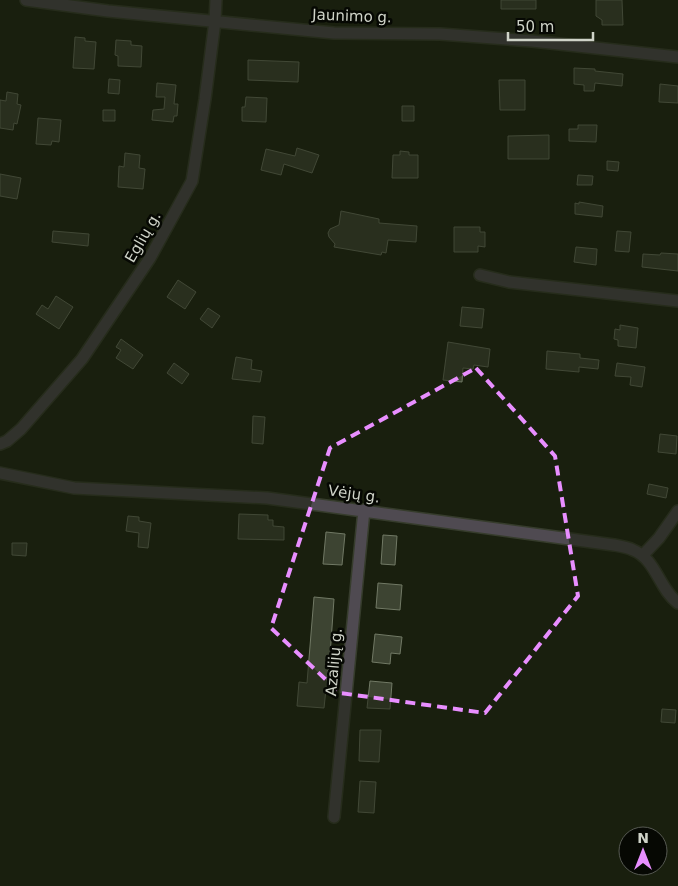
<svg xmlns="http://www.w3.org/2000/svg" width="678" height="886" font-family="'DejaVu Sans',sans-serif">
<rect width="100%" height="100%" fill="#191f0e"/>
<!-- building -->
<path fill="#3d4432" stroke="#717965" d="M 501,0 L 536,0 L 536,9 L 501,9 Z
M 596,0 L 622,0 L 623,25 L 602,25 L 602,20 L 596,16 Z
M 75,37 L 85,38 L 85,41 L 96,42 L 94,69 L 73,68 Z
M 116,40 L 131,41 L 131,45 L 142,46 L 141,67 L 118,66 L 118,56 L 115,55 Z
M 248,60 L 299,62 L 298,82 L 248,80 Z
M 574,68 L 595,69 L 595,71 L 623,74 L 622,86 L 595,83 L 594,91 L 584,91 L 584,85 L 574,84 Z
M 109,79 L 120,80 L 119,94 L 108,93 Z
M 499,80 L 525,80 L 525,110 L 500,110 Z
M 157,83 L 176,85 L 174,104 L 178,104 L 177,116 L 174,116 L 173,122 L 152,120 L 153,110 L 164,109 L 165,97 L 156,97 Z
M 660,84 L 678,86 L 678,103 L 659,102 Z
M 7,92 L 18,94 L 17,104 L 21,105 L 17,124 L 14,123 L 13,130 L 0,128 L 0,100 L 6,101 Z
M 246,97 L 267,98 L 266,122 L 242,121 L 242,107 L 245,107 Z
M 402,106 L 414,106 L 414,121 L 402,121 Z
M 103,110 L 115,110 L 115,121 L 103,121 Z
M 38,118 L 61,120 L 59,142 L 52,141 L 51,145 L 36,144 Z
M 578,125 L 597,125 L 596,142 L 569,141 L 569,129 L 578,129 Z
M 549,135 L 549,159 L 508,159 L 508,136 Z
M 297,148 L 319,155 L 312,173 L 284,164 L 281,175 L 261,170 L 266,149 L 295,156 Z
M 400,151 L 409,152 L 409,155 L 418,155 L 418,178 L 392,178 L 393,155 L 400,155 Z
M 125,153 L 140,155 L 139,168 L 145,169 L 143,189 L 118,187 L 119,166 L 124,167 Z
M 607,161 L 619,162 L 618,171 L 607,170 Z
M 0,174 L 21,178 L 17,199 L 0,196 Z
M 578,175 L 593,176 L 592,185 L 577,185 Z
M 579,202 L 603,206 L 602,217 L 575,214 L 575,203 L 579,204 Z
M 341,211 L 379,219 L 379,223 L 417,226 L 416,242 L 388,240 L 386,253 L 382,252 L 381,255 L 334,247 L 335,244 L 329,237 L 328,233 L 330,229 L 339,225 Z
M 454,227 L 480,227 L 480,232 L 485,232 L 485,247 L 478,246 L 478,252 L 454,252 Z
M 53,231 L 89,234 L 88,246 L 52,242 Z
M 617,231 L 631,232 L 629,252 L 615,251 Z
M 576,247 L 597,249 L 596,265 L 574,262 Z
M 661,253 L 678,254 L 678,271 L 642,267 L 643,254 L 660,255 Z
M 178,280 L 196,292 L 185,309 L 167,297 Z
M 56,296 L 73,307 L 59,329 L 36,314 L 42,305 L 48,309 Z
M 462,307 L 484,309 L 482,328 L 460,326 Z
M 208,308 L 220,316 L 212,328 L 200,319 Z
M 620,325 L 638,328 L 636,348 L 618,346 L 618,340 L 614,339 L 615,329 L 620,330 Z
M 121,339 L 143,355 L 133,369 L 116,358 L 121,350 L 116,347 Z
M 448,342 L 490,349 L 488,367 L 474,365 L 473,369 L 463,368 L 462,382 L 443,380 Z
M 547,351 L 580,354 L 580,358 L 599,360 L 598,369 L 579,367 L 579,372 L 546,369 Z
M 236,357 L 252,360 L 251,369 L 262,371 L 260,382 L 232,379 Z
M 174,363 L 189,374 L 182,384 L 167,373 Z
M 617,363 L 645,367 L 642,387 L 630,385 L 631,377 L 615,376 Z
M 253,416 L 265,417 L 263,444 L 252,443 Z
M 660,434 L 677,436 L 676,454 L 658,452 Z
M 649,484 L 668,488 L 666,498 L 647,494 Z
M 239,514 L 268,515 L 268,520 L 273,520 L 273,526 L 284,527 L 284,540 L 238,539 Z
M 128,516 L 139,517 L 139,521 L 151,523 L 148,548 L 138,547 L 139,533 L 126,531 Z
M 326,532 L 345,534 L 342,565 L 323,564 Z
M 383,535 L 397,536 L 395,565 L 381,564 Z
M 12,543 L 27,543 L 26,556 L 12,555 Z
M 378,583 L 402,585 L 400,610 L 376,608 Z
M 314,597 L 334,599 L 329,670 L 328,670 L 324,708 L 297,706 L 299,682 L 307,683 Z
M 375,634 L 402,637 L 400,654 L 391,653 L 390,664 L 372,662 Z
M 370,681 L 392,683 L 390,709 L 367,708 Z
M 662,709 L 676,710 L 675,723 L 661,722 Z
M 360,730 L 381,730 L 379,762 L 359,761 Z
M 360,781 L 376,782 L 374,813 L 358,812 Z"/>
<g fill="none" stroke-linecap="round" stroke-linejoin="round">
<defs>
<path id="minor" d="M 26,0 L 108,11 L 334,33 L 440,34 L 532,41 L 678,57
M 480,275 L 509,282 L 678,301
M 0,444 L 7,441 L 21,429 L 82,359 L 150,258 L 192,181 L 205,99 L 215,21 L 216,0
M 0,473 L 74,488 L 267,498 L 614,545 C 620,546 627,547 633,550 C 656,559 659,589 678,603
M 643,555 L 659,538 L 678,511
M 334,817 L 364,510"/>
</defs>
<!-- minor casing -->
<use href="#minor" stroke="#363c2c" stroke-width="14"/>
<!-- minor -->
<use href="#minor" stroke="#4f4a51" stroke-width="11"/>
</g>
<!-- marked area -->
<path d="M0 0H678V886H0ZM 476,368 L 555,456 L 578,596 L 485,713 L 340,693 L 271,628 L 330,448 Z" fill="#191f0e" fill-opacity=".55" fill-rule="evenodd"/>
<path fill="none" stroke="#e88eff" stroke-width="4" stroke-dasharray="10 6" stroke-linejoin="round" d="M 476,368 L 555,456 L 578,596 L 485,713 L 340,693 L 271,628 L 330,448 Z"/>
<g text-anchor="middle" stroke-width="5" stroke-linejoin="round" paint-order="stroke">
<!-- street labels -->
<g font-size="15" fill="#cfd3c8" stroke="#060803">
<text transform="translate(352 16) rotate(2)" y="5">Jaunimo g.</text>
<text transform="translate(143 237) rotate(-60)" y="5">Eglių g.</text>
<text transform="translate(354 494) rotate(8)" y="5">Vėjų g.</text>
<text transform="translate(334 662) rotate(-85)" y="5">Azalijų g.</text>
</g>
</g>
<!-- north arrow -->
<g transform="translate(643 851)"><circle r="24" fill="#060803" stroke="#565952"/>
<path d="M0-4L9 19L0 12L-9 19Z" fill="#e88eff"/>
<text y="-8" font-size="14" font-weight="bold" text-anchor="middle" fill="#cfd3c8">N</text>
</g>
<!-- scale -->
<path d="M508 32v8h85v-8" fill="none" stroke="#cfd3c8" stroke-width="2.5"/>
<text x="516" y="32" font-size="15" fill="#cfd3c8" stroke="#060803" stroke-width="4" paint-order="stroke">50 m</text>
</svg>
